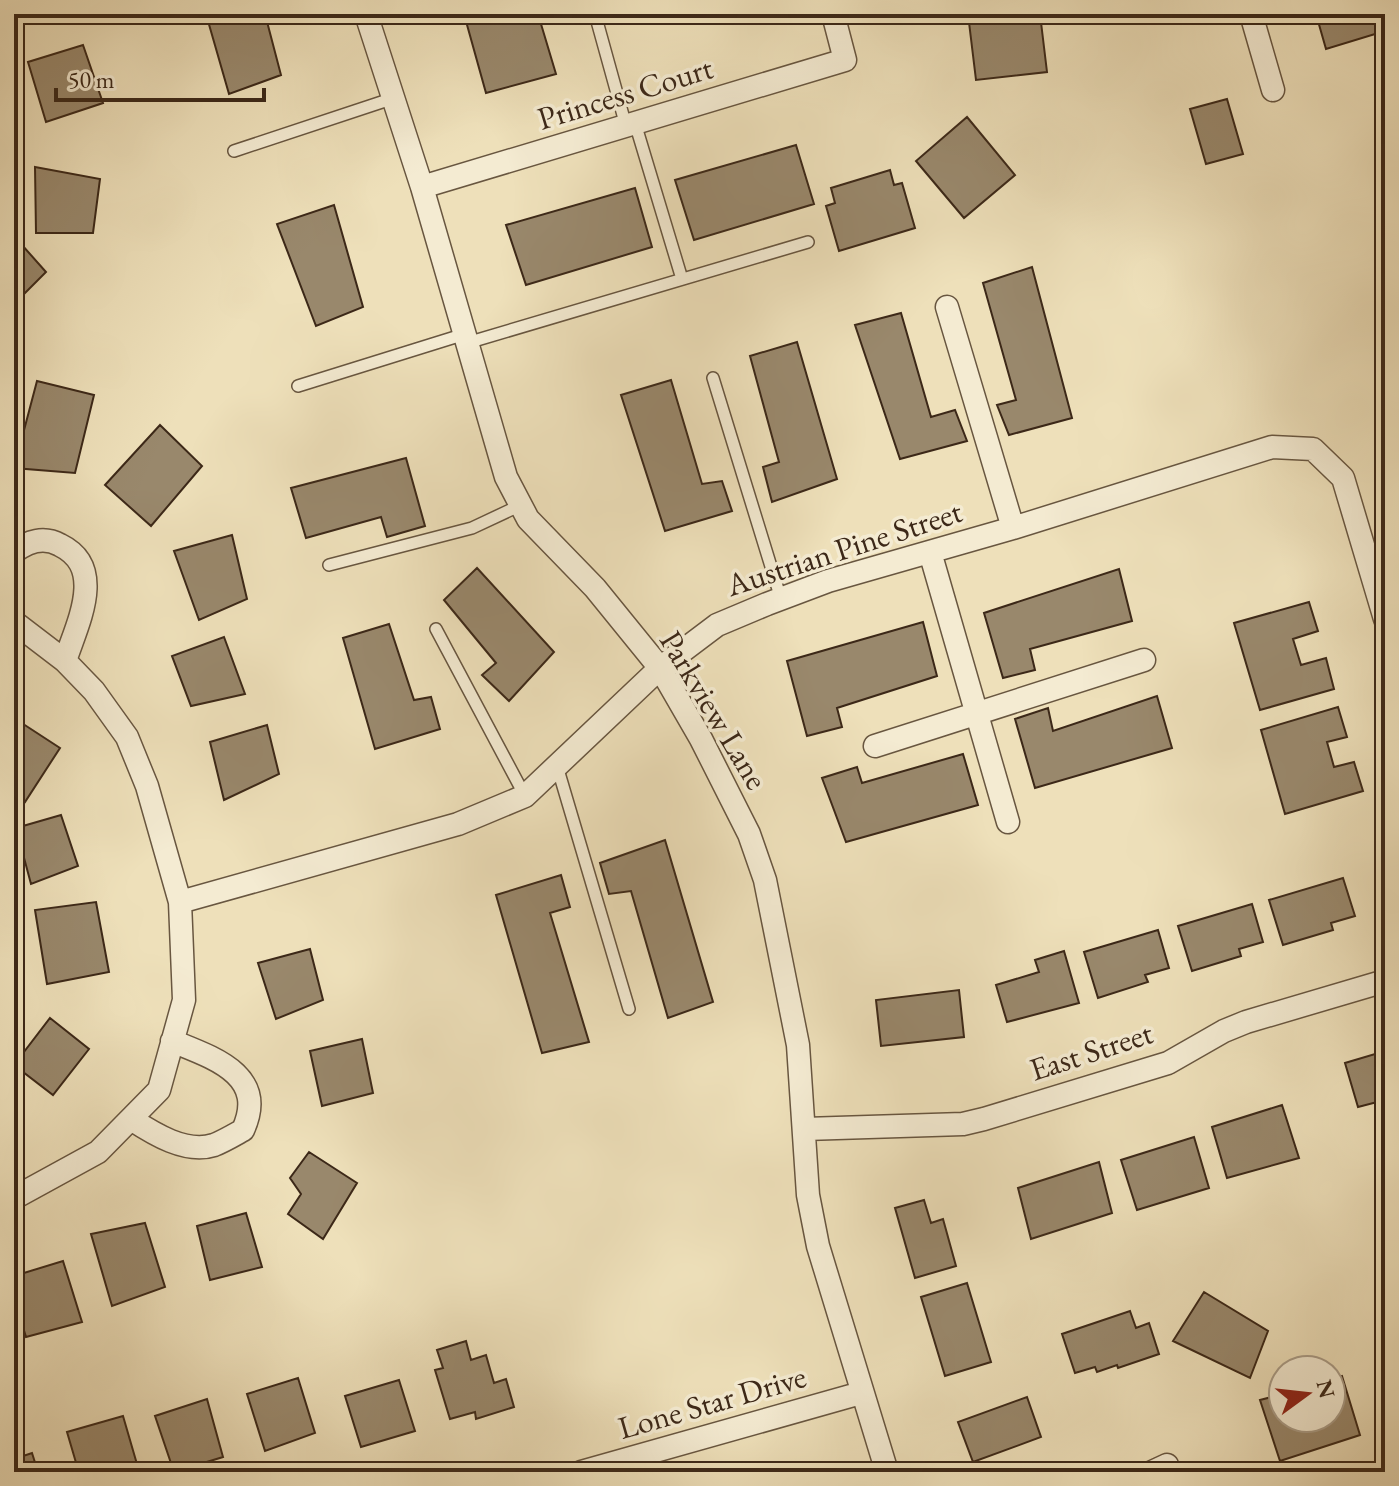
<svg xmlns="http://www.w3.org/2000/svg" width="1399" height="1486" font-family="'EB Garamond',serif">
<rect width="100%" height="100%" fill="#eee0ba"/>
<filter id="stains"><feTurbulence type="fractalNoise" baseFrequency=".0025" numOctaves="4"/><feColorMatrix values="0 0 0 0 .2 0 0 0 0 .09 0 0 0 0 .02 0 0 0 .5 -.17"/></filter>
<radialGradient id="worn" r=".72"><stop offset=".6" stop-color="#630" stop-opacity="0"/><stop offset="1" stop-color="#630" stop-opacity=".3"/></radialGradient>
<!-- building -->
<path fill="#99886c" stroke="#3c2818" stroke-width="2" d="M 206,14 L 265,14 L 281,75 L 229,94 Z
M 464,14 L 538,14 L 556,74 L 486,93 Z
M 968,14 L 1040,14 L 1047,72 L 976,80 Z
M 1316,14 L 1385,14 L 1385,31 L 1326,49 Z
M 83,45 L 103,103 L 46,122 L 28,62 Z
M 1227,99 L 1243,154 L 1206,164 L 1190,109 Z
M 967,117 L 1015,175 L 964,218 L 916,161 Z
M 796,145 L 814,204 L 694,240 L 675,180 Z
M 35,167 L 100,179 L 93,233 L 36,233 Z
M 890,170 L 894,185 L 902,183 L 915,228 L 839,251 L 826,206 L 835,203 L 831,188 Z
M 635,188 L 652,247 L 526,285 L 506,225 Z
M 334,205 L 363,307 L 316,326 L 277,224 Z
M 14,236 L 46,272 L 14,304 Z
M 1032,267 L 1072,418 L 1009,435 L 997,405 L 1016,400 L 983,283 Z
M 901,313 L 931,417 L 955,410 L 967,441 L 900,459 L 855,325 Z
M 797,342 L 837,479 L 772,502 L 763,467 L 779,462 L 750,356 Z
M 671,380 L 702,484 L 722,481 L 732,511 L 665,531 L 621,395 Z
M 37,381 L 94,395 L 75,473 L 14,468 Z
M 160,425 L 202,466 L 151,526 L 105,485 Z
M 406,458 L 425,526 L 387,537 L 381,517 L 306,538 L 291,488 Z
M 232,535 L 247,599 L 199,620 L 174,551 Z
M 477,568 L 554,652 L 509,701 L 482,675 L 496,663 L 444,600 Z
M 1119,569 L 1132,621 L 1030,649 L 1035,670 L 1003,678 L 984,613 Z
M 1309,602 L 1318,631 L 1293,639 L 1301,665 L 1326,658 L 1334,689 L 1260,710 L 1234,623 Z
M 923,622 L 937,676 L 837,708 L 842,727 L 807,736 L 787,661 Z
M 389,624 L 414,700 L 431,697 L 440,729 L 375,749 L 343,638 Z
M 224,637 L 245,694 L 191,706 L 172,656 Z
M 1157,696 L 1172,748 L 1035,788 L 1015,719 L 1048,708 L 1053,731 Z
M 1338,707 L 1347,737 L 1327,742 L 1334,767 L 1354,762 L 1363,791 L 1285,814 L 1261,730 Z
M 14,718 L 60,748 L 25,802 L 14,795 Z
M 267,725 L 279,774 L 224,800 L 210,742 Z
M 963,754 L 978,805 L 846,842 L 822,778 L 857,767 L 862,783 Z
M 61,815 L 78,866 L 31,884 L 16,828 Z
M 665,840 L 713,1002 L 668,1018 L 631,891 L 609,894 L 600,863 Z
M 561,875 L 570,907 L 550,913 L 589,1042 L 542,1053 L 496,895 Z
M 1343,878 L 1355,916 L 1331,923 L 1333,930 L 1283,945 L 1269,900 Z
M 96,902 L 109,972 L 47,984 L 35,910 Z
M 1252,904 L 1263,942 L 1239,949 L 1241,956 L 1192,971 L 1178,926 Z
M 1158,930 L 1169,968 L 1145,975 L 1148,982 L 1098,998 L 1084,952 Z
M 310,949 L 323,1000 L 276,1019 L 258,963 Z
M 1064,951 L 1079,1003 L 1007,1022 L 996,985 L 1039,972 L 1035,960 Z
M 959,990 L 964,1037 L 881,1046 L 876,1000 Z
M 50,1018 L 89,1049 L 53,1095 L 14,1065 Z
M 362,1039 L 373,1093 L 322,1106 L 310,1051 Z
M 1385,1051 L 1385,1100 L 1358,1107 L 1345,1063 Z
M 1282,1105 L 1299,1158 L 1227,1178 L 1212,1127 Z
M 1194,1137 L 1209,1188 L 1137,1210 L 1121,1160 Z
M 309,1152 L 357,1183 L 323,1239 L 288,1214 L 301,1194 L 290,1178 Z
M 1099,1162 L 1112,1213 L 1031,1239 L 1018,1188 Z
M 924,1200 L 931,1223 L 943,1219 L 956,1266 L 915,1278 L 895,1208 Z
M 246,1213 L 262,1267 L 210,1280 L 197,1226 Z
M 145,1223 L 165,1287 L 112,1306 L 91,1234 Z
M 63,1261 L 82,1322 L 26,1337 L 14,1298 L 14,1276 Z
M 967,1283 L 991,1362 L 945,1376 L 921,1297 Z
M 1204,1292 L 1268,1331 L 1250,1378 L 1173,1341 Z
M 1130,1311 L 1136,1328 L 1149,1323 L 1159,1354 L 1118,1368 L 1117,1365 L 1097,1372 L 1095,1367 L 1075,1373 L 1062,1334 Z
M 466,1341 L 471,1360 L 486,1355 L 494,1383 L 506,1379 L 514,1407 L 476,1419 L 475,1412 L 450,1419 L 435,1370 L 443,1368 L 437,1350 Z
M 1342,1376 L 1360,1435 L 1280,1461 L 1260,1400 L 1283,1394 L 1283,1418 L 1331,1418 L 1331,1380 Z
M 298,1378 L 315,1433 L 265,1451 L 247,1394 Z
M 399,1380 L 415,1431 L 361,1447 L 345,1396 Z
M 1027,1397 L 1041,1437 L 973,1462 L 958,1422 Z
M 207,1399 L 223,1457 L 174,1472 L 155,1416 Z
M 123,1416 L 139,1471 L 68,1472 L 67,1469 L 77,1466 L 67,1432 Z
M 32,1453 L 38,1472 L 14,1472 L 14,1459 Z"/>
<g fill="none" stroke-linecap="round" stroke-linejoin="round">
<defs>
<path id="lane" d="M 595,14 L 626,126
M 635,123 L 682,279
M 234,151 L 394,98
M 467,343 L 808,242
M 713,378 L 781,599
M 298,386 L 465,334
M 329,565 L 472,528 L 521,505
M 436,629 L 525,796
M 557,766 L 629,1009"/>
<path id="street" d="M 366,14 L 422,187 L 506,477 L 528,519 L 595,588 L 660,668 L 701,739 L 749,834 L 765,880 L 798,1045 L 808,1195 L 818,1246 L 887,1472
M 1251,14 L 1273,90
M 422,187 L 845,60 L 833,14
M 947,307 L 1013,528
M 14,552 C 28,541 44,536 60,545 C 107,568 77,624 65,661
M 930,552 L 1008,822
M 14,622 L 65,661 L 94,691 L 127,737 L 147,786 L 180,902 L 184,1000 L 159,1090 L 98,1152 L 14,1198
M 875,746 L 1144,660
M 180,902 L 458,824 L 525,796 L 660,668 L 717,625 L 767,604 L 828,581 L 1013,528 L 1272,447 L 1313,449 L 1343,478 L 1385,619
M 131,1119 C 154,1134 186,1154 214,1145 C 224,1141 234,1135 243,1130 C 268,1075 214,1058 172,1041
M 805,1129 L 963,1124 L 984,1119 L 1168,1063 L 1224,1031 L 1246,1022 L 1385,981
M 581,1472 L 861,1393
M 1152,1472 L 1167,1465"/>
</defs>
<!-- lane casing -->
<use href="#lane" stroke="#685640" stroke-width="14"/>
<!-- street casing -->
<use href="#street" stroke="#685640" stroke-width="25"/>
<!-- lane -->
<use href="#lane" stroke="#f4ebd2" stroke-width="11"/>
<!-- street -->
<use href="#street" stroke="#f4ebd2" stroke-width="22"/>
</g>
<g text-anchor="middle" stroke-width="7" stroke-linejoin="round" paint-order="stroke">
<!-- street labels -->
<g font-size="32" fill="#3c2818" stroke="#f4ebd2">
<text transform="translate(625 93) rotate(-17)" y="11">Princess Court</text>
<text transform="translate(844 548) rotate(-18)" y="11">Austrian Pine Street</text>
<text transform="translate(714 710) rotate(59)" y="11">Parkview Lane</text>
<text transform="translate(1091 1051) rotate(-18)" y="11">East Street</text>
<text transform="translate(712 1402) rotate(-16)" y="11">Lone Star Drive</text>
</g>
</g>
<!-- margin -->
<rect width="1399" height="1486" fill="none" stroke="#eee0ba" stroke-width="48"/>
<rect x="16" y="16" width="1367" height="1454" fill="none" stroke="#3c2818" stroke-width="4"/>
<rect x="24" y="24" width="1351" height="1438" fill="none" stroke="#3c2818" stroke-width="2"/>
<!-- north arrow -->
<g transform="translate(1307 1394) rotate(75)"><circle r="38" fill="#f4ebd2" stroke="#aa9d88" stroke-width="2"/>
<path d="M0-6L14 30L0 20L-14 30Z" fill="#8f2418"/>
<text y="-12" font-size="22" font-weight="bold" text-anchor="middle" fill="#3c2818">N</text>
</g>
<!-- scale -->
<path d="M56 88v12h208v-12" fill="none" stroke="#3c2818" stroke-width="4"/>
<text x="68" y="88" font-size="24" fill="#3c2818" stroke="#f4ebd2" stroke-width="6" paint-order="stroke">50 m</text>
<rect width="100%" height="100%" filter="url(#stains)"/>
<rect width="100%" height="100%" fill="url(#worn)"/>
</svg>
